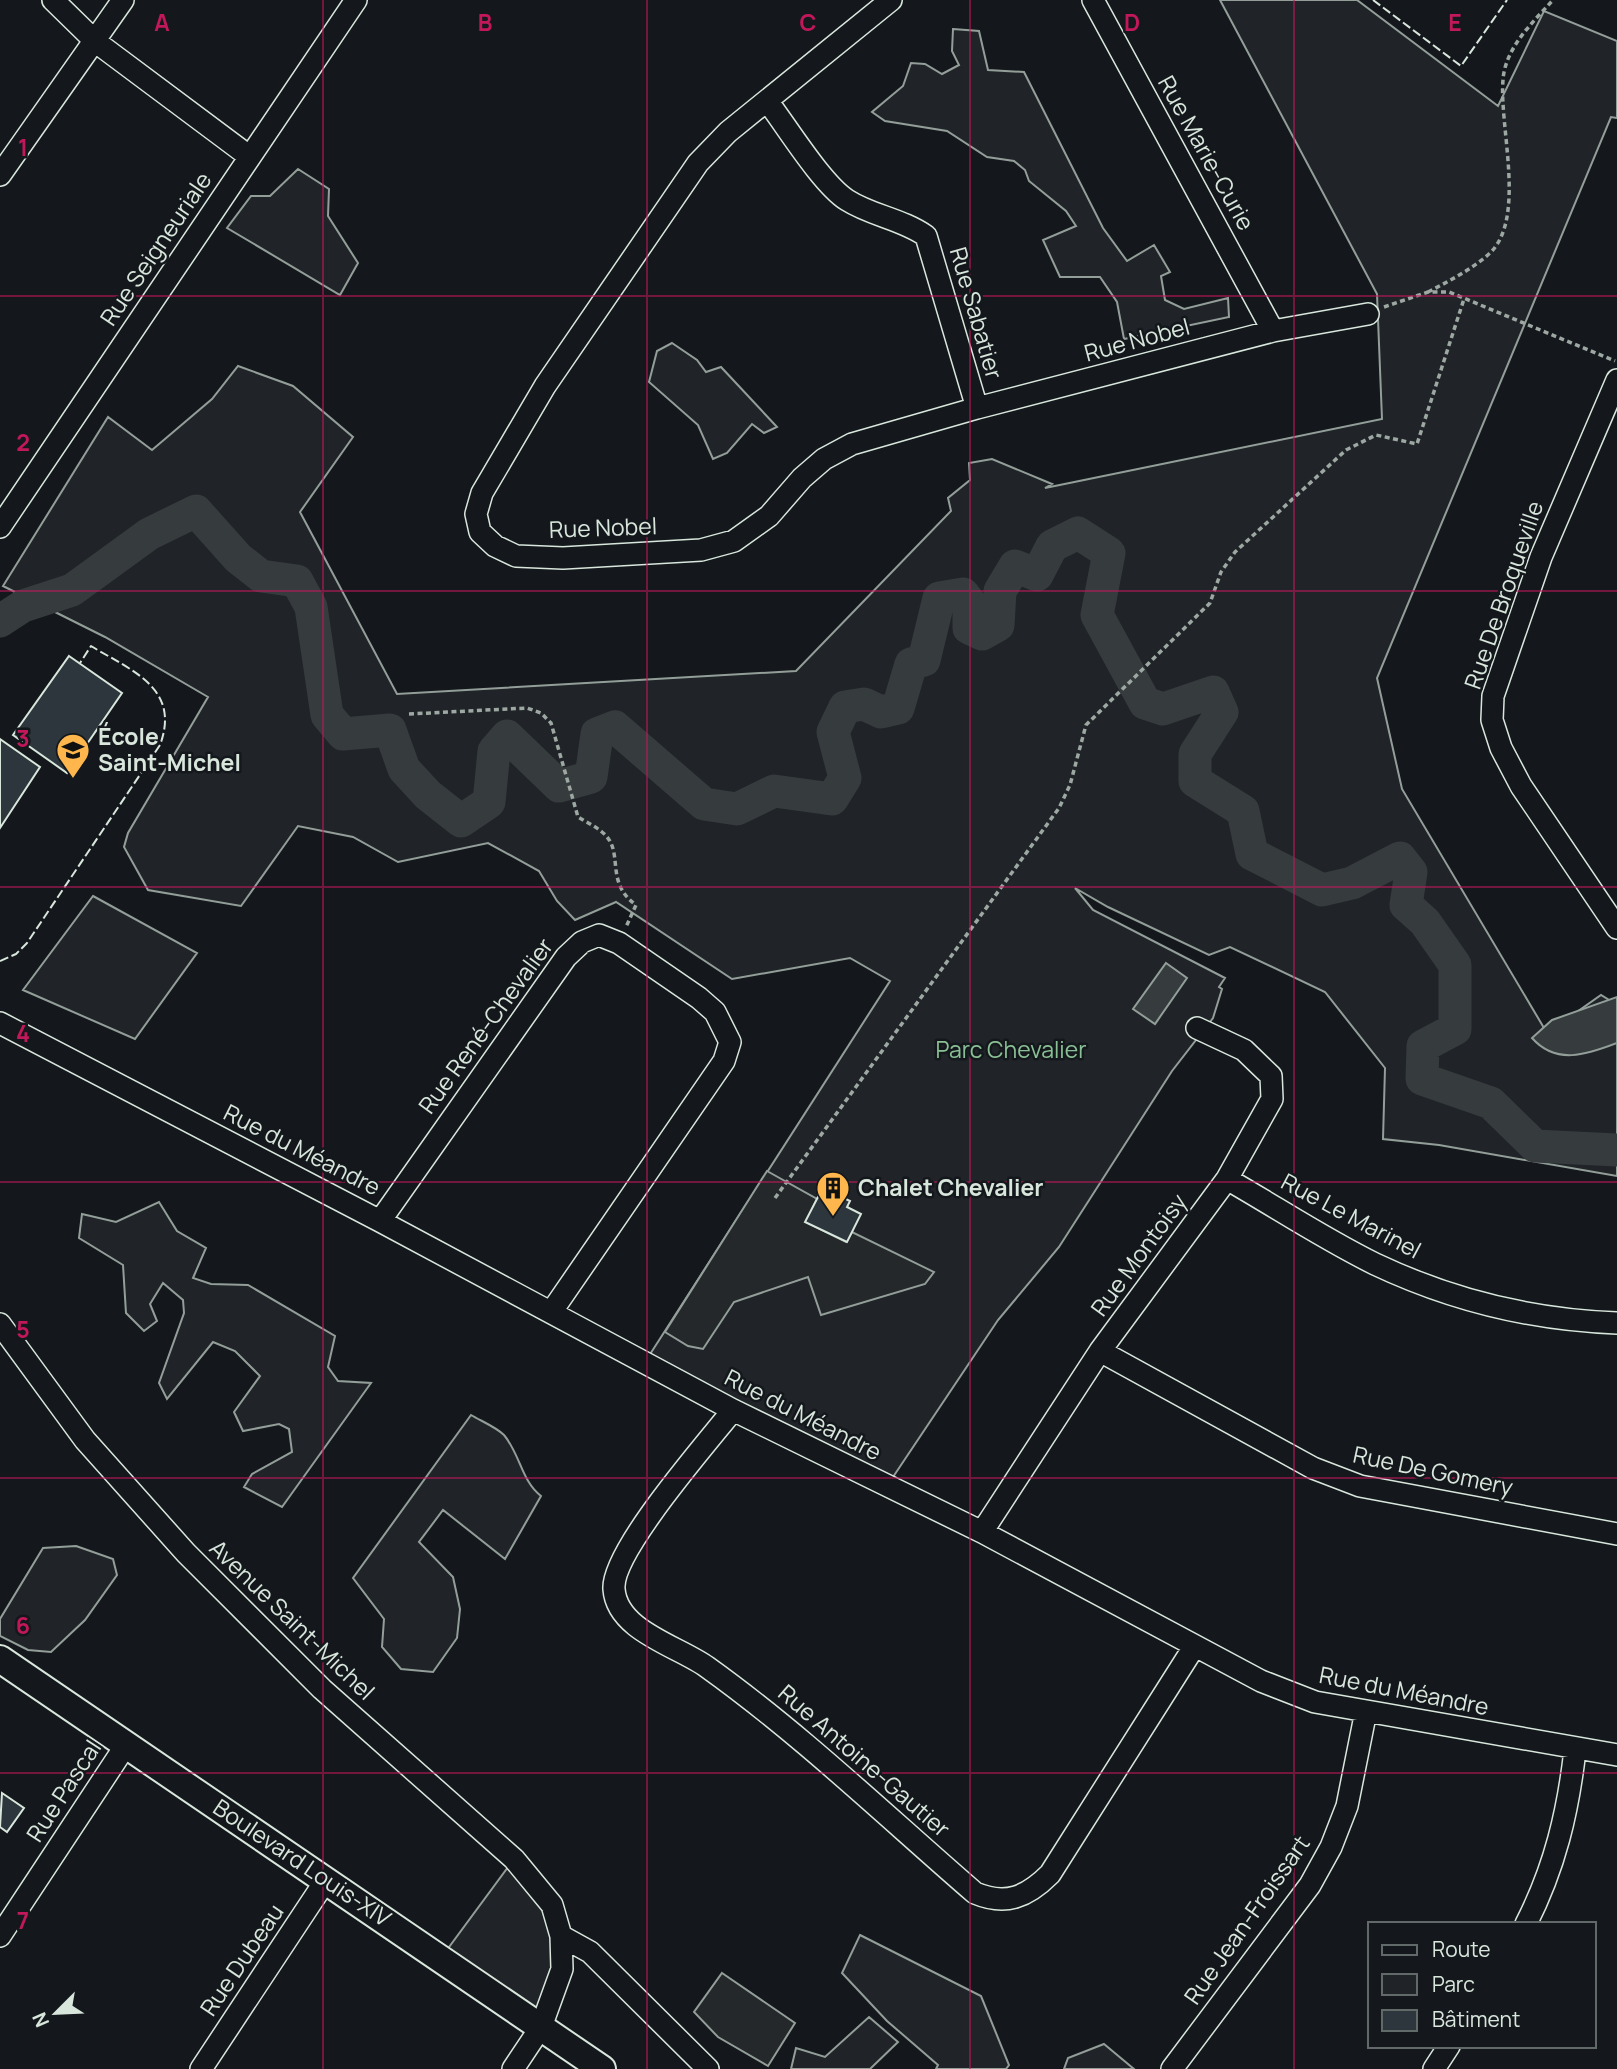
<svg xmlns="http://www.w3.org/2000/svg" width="1617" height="2069" font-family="Manrope,sans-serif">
<rect width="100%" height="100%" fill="#14181c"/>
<!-- green -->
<path fill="#202428" stroke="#939e99" stroke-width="2" d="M 1220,0 L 1357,0 L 1498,106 L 1544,11 L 1617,41 L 1617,118 L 1611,117 L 1377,678 L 1402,789 L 1547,1033 L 1601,995 L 1617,1005 L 1617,1176 L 1439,1145 L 1383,1139 L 1385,1068 L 1325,992 L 1230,947 L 1209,955 L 1108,907 L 1075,888 L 1093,910 L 1225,978 L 1219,987 L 1222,989 L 1213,1018 L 1172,1071 L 1059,1247 L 998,1320 L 887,1486 L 645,1362 L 890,981 L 850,958 L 732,979 L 616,902 L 575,920 L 557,901 L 539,871 L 488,843 L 398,862 L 353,837 L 298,826 L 241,906 L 148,890 L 124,847 L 128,833 L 208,697 L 105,637 L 3,586 L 108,417 L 152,450 L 212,399 L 238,366 L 293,386 L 353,437 L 300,512 L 397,694 L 796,671 L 951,511 L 948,498 L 970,480 L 969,463 L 992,459 L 1052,484 L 1045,488 L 1382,419 L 1377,294 Z
M 953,29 L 979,31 L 988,70 L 1024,72 L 1103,228 L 1127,261 L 1154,245 L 1170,272 L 1161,276 L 1165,300 L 1184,309 L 1228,298 L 1229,317 L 1124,339 L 1117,302 L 1100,277 L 1060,277 L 1043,240 L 1076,226 L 1066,211 L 1029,181 L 1025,170 L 1014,161 L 987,157 L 947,131 L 885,121 L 872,112 L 903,86 L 911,63 L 925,64 L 942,74 L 959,65 L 952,51 Z
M 298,169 L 329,189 L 328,216 L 358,263 L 340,295 L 227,228 L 251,196 L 270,196 Z
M 672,343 L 697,360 L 706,372 L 721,367 L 777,427 L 764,433 L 752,424 L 727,453 L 713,459 L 698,425 L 649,382 L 657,351 Z
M 93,896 L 197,953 L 135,1039 L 23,990 Z
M 159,1202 L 177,1231 L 206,1248 L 193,1278 L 211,1284 L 248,1285 L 335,1336 L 328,1367 L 338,1381 L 371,1383 L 282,1507 L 244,1487 L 252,1474 L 292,1452 L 289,1429 L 279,1424 L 243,1431 L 234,1412 L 260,1376 L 235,1351 L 213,1342 L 167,1399 L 159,1383 L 184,1313 L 183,1300 L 163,1283 L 150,1304 L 157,1321 L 144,1331 L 126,1313 L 123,1265 L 79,1238 L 82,1214 L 116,1222 Z
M 471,1415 C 481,1421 496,1427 504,1435 C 520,1454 522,1482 541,1496 L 505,1559 L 443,1510 L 419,1542 L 453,1577 L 460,1609 L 457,1638 L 433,1672 L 401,1669 L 382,1647 L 384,1619 L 353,1578 Z
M 76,1546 L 113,1559 L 117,1575 L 85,1620 L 51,1652 L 28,1650 L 0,1636 L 0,1619 L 43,1548 Z
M 514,1859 L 561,1936 L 541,2027 L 441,1958 Z
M 860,1935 L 981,1996 L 1009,2065 L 1006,2069 L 936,2069 L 938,2065 L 887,2021 L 842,1973 Z
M 869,2017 L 898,2042 L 870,2069 L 791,2069 L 796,2048 L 825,2057 Z
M 1104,2044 L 1134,2069 L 1064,2069 L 1068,2058 Z"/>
<!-- parking -->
<path fill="#24282b" stroke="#939e99" stroke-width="2" d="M 767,1171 L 817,1199 L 806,1222 L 846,1242 L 852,1232 L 934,1272 L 925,1284 L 821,1315 L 808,1277 L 734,1302 L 703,1349 L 688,1346 L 665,1332 Z
M 722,1973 L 795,2023 L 768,2066 L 718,2037 L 694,2012 Z"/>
<!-- water -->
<path fill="#363b3e" stroke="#939e99" stroke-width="2" d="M 1166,963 L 1187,978 L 1155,1024 L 1133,1009 Z
M 1617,997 L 1617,1043 C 1586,1055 1556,1065 1532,1038 L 1552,1020 Z"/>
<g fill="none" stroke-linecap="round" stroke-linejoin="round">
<!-- river -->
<path stroke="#363b3e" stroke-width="33" d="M 0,621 L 23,606 L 72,590 L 149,534 L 196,511 L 238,558 L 261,576 L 297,581 L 311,607 L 327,715 L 343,734 L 390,730 L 404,769 L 428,795 L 461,821 L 489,802 L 494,751 L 507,736 L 559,786 L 591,777 L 597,734 L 615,727 L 704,804 L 737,809 L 774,791 L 832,799 L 845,778 L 833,732 L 845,707 L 864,704 L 881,712 L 898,708 L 911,664 L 924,660 L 939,598 L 963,594 L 969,602 L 969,628 L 982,634 L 998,625 L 1000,591 L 1015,566 L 1037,575 L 1052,546 L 1078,533 L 1109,553 L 1097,615 L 1145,703 L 1163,709 L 1213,692 L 1222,712 L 1195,754 L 1195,781 L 1243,811 L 1252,854 L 1322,890 L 1352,883 L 1400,858 L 1411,872 L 1406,905 L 1425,922 L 1455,965 L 1455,1029 L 1423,1046 L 1422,1079 L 1491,1103 L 1535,1146 L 1617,1150"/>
</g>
<!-- building -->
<path fill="#2c363c" stroke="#d8e6dc" stroke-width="2" d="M 69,656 L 122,693 L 67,773 L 13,735 Z
M 0,739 L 40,767 L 0,828 Z
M 827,1190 L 850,1201 L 847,1207 L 861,1214 L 847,1242 L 805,1222 L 819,1195 L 824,1197 Z
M 2,1793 L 24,1808 L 7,1832 L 0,1827 Z"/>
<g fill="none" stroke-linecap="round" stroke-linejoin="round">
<defs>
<path id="minor" d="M 53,0 L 96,42 L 250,157
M 891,0 L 728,132 L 698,163 L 545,386 L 482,493 L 476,514 L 480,532 L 495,546 L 516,556 L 563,558 L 701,550 L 734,541 L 769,516 L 802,478 L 824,459 L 852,444 L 977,408 L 1273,331 L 1368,314
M 1093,0 L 1273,331
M 768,102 C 787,127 822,184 847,200 C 872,216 902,219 926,236 L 977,408
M 0,175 L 123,0
M 1617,380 L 1541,557 L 1493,696 L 1492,720 L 1501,748 L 1521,786 L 1617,928
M 0,527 L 356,0
M 0,1023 L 380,1221 L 733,1410 L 982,1532 L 1261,1681 L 1315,1702 L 1617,1755
M 1227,1179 C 1276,1207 1324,1239 1375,1264 C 1451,1300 1534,1320 1617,1323
M 380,1221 L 566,957 L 582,942 L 599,935 L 619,943 L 699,998 L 715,1012 L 730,1042 L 724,1061 L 552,1311
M 0,1324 L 85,1440 L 186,1553 L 322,1689 L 514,1859 L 552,1905 L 561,1936 L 562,1969 L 541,2027 L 513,2069
M 1100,1351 L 1313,1468 L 1360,1486 L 1617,1534
M 733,1410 C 707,1443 611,1552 614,1589 C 617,1631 678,1646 707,1667 C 802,1735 887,1817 975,1893 C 1006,1906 1027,1897 1050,1874 L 1194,1647
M 982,1532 L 1100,1351 L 1227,1179 L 1272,1099 L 1271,1076 L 1244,1050 L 1197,1028
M 1526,1924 C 1555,1867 1568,1812 1575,1750
M 0,1936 L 126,1745
M 561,1936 L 590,1952 L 708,2069
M 201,2069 L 326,1880
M 1172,2069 L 1310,1885 L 1331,1847 L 1347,1806 L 1366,1711
M 1434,2069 L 1449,2046"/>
<path id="major" d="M 0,1659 L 602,2069"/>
</defs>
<!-- minor casing -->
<use href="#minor" stroke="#d8e6dc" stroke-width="24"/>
<!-- major casing -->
<use href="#major" stroke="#d8e6dc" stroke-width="30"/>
<!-- path -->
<path stroke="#9da8a2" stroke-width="3.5" stroke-dasharray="5 3.5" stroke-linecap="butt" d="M 1428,292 C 1449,281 1473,269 1491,252 C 1526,216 1499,126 1503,80 C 1505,48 1533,22 1553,0
M 1384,307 L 1428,292 L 1449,292 L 1615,361
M 409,714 L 527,708 L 541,713 L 551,723 L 578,817 C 586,822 595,826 602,832 C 626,851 603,881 636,905 L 626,927
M 775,1198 L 1059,808 L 1070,785 L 1086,725 L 1210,603 L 1221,572 L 1235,552 L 1346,450 L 1376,435 L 1417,444 L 1464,299"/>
<!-- minor -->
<use href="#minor" stroke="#14181c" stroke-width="21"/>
<!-- major -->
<use href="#major" stroke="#14181c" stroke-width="26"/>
<!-- fence -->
<path stroke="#d8e6dc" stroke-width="2" stroke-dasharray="9 3.5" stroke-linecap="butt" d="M 1373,0 L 1461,66 L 1507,0
M 0,961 L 16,954 L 27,943 L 160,745 C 181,688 132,671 91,646 L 80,663"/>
</g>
<!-- grid -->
<path fill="none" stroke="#c2185b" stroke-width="2" stroke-opacity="0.55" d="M 323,0 L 323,2069M 647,0 L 647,2069M 970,0 L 970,2069M 1294,0 L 1294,2069M 0,296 L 1617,296M 0,591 L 1617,591M 0,887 L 1617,887M 0,1182 L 1617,1182M 0,1478 L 1617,1478M 0,1773 L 1617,1773"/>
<!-- icons -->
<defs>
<symbol id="school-pin" viewBox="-11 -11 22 30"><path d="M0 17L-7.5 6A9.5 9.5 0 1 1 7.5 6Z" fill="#ffb74d" stroke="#14181c"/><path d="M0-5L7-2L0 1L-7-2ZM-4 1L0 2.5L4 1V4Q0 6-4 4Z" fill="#111"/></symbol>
<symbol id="building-pin" viewBox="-11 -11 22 30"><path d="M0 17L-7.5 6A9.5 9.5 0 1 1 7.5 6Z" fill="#ffb74d" stroke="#14181c"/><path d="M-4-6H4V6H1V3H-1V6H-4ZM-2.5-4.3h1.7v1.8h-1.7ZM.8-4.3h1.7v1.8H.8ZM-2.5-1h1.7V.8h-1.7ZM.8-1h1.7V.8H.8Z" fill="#111"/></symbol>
</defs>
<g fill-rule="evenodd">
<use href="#school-pin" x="54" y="731" width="38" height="52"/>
<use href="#building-pin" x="814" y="1169" width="38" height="52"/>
</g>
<g text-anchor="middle" stroke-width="5" stroke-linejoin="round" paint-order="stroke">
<!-- street labels -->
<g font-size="23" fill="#d8e6dc" stroke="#14181c">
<text transform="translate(1206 153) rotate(61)" y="8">Rue Marie-Curie</text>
<text transform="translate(156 249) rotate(-56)" y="8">Rue Seigneuriale</text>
<text transform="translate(976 313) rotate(74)" y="8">Rue Sabatier</text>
<text transform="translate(1137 340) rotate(-15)" y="8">Rue Nobel</text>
<text transform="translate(603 528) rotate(-2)" y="8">Rue Nobel</text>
<text transform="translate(1504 595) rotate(-71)" y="8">Rue De Broqueville</text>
<text transform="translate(486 1026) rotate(-54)" y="8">Rue René-Chevalier</text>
<text transform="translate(302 1150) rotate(27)" y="8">Rue du Méandre</text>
<text transform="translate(1351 1216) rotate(28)" y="8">Rue Le Marinel</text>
<text transform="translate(1139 1255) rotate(-54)" y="8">Rue Montoisy</text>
<text transform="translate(803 1415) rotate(27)" y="8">Rue du Méandre</text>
<text transform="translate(1433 1471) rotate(12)" y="8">Rue De Gomery</text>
<text transform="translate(292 1620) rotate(44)" y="8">Avenue Saint-Michel</text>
<text transform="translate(1404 1691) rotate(11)" y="8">Rue du Méandre</text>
<text transform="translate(864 1761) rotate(41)" y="8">Rue Antoine-Gautier</text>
<text transform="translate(64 1791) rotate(-57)" y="8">Rue Pascal</text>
<text transform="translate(302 1863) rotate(34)" y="8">Boulevard Louis-XIV</text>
<text transform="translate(1247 1920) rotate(-55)" y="8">Rue Jean-Froissart</text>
<text transform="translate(242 1960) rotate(-56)" y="8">Rue Dubeau</text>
</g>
<!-- poi labels -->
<g font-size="23" font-weight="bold" fill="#d8e6dc" stroke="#14181c" text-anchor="start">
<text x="98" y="745">École<tspan x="98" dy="26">Saint-Michel</tspan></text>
<text x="858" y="1196">Chalet Chevalier</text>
</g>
<!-- park labels -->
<g font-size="23" fill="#8ac095" stroke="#14181c">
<text x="1011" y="1058">Parc Chevalier</text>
</g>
</g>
<g font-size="23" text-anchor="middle" font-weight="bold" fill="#c2185b" stroke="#14181c" stroke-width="5" stroke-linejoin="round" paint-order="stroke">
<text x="162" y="31">A</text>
<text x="485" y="31">B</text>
<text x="808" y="31">C</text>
<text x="1132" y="31">D</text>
<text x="1455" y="31">E</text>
<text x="23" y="156">1</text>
<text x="23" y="451">2</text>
<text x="23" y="747">3</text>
<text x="23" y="1042">4</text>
<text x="23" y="1338">5</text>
<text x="23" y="1634">6</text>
<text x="23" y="1929">7</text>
</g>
<!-- legend -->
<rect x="1368" y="1922" width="228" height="126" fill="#14181c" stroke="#626a69" stroke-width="2"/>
<rect x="1382" y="1945" width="35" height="10" fill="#14181c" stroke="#626a69" stroke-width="2"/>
<text x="1432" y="1957" font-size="21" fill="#d8e6dc">Route</text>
<rect x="1382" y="1974" width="35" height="21" fill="#202428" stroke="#626a69" stroke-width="2"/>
<text x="1432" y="1992" font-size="21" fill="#d8e6dc">Parc</text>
<rect x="1382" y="2010" width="35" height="21" fill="#2c363c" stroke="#626a69" stroke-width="2"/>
<text x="1432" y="2027" font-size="21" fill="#d8e6dc">Bâtiment</text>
<!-- north arrow -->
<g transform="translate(56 2013) rotate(246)" stroke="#14181c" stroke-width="5" paint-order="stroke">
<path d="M0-5L12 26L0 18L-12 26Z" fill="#d8e6dc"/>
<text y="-10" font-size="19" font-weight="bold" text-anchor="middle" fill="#d8e6dc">N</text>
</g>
</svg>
